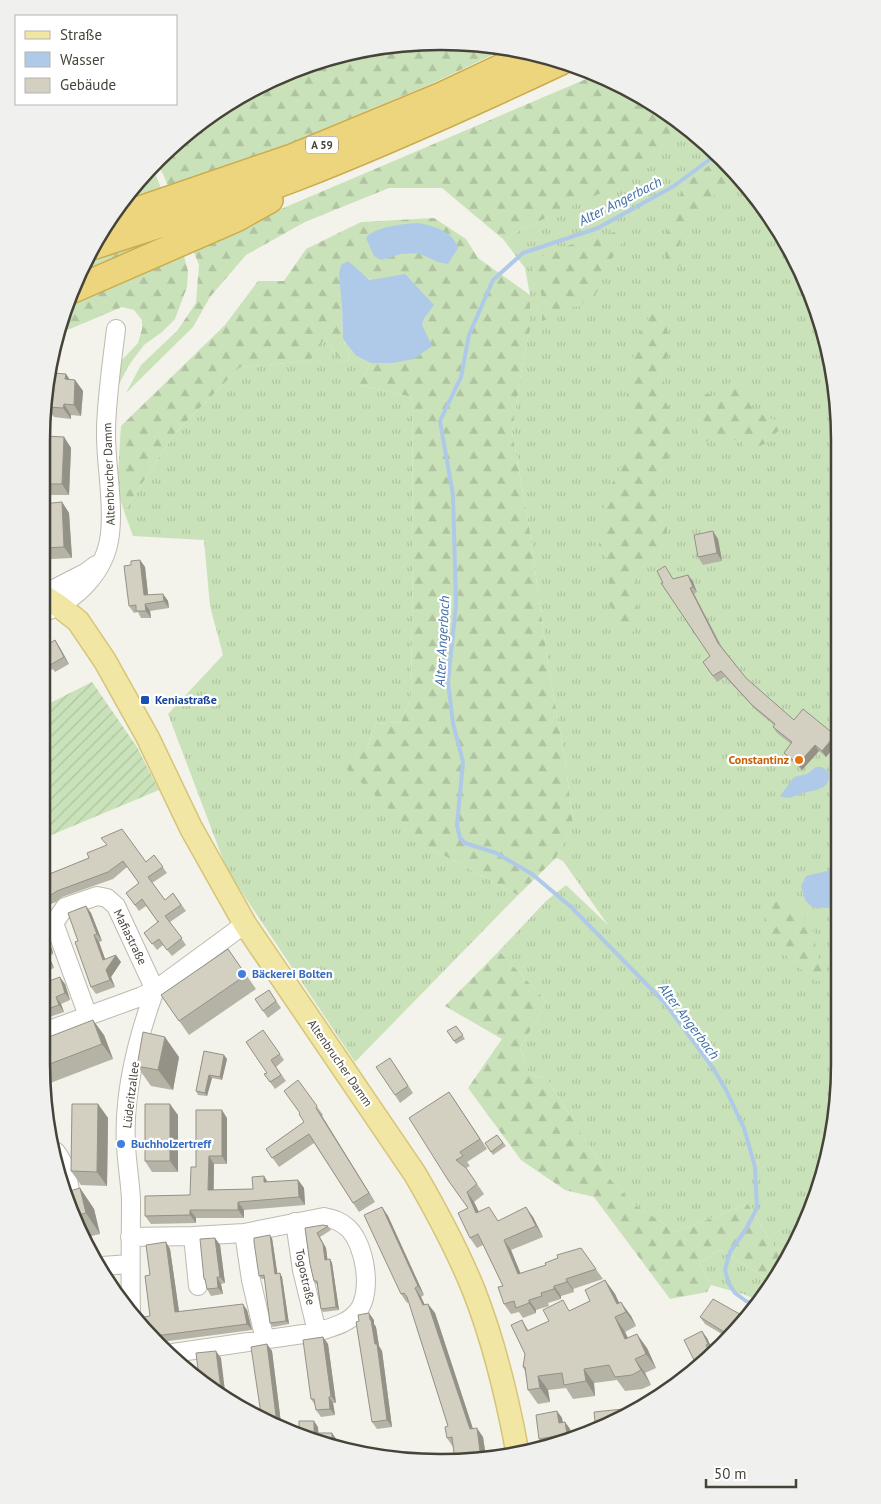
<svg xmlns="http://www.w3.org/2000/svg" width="881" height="1504" font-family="'PT Sans',sans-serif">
<defs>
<pattern id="grass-tufts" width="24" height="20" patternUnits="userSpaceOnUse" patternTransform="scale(1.25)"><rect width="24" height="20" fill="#cae2b9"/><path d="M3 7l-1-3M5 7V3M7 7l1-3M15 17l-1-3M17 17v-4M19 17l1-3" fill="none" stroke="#afc3a0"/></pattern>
<pattern id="forest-firs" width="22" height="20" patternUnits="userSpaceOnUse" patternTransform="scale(1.25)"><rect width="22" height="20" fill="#cae2b9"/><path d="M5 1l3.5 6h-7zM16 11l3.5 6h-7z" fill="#afc3a0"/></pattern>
<pattern id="garden-furrows" width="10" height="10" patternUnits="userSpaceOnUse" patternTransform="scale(1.25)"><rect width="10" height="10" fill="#cae2b9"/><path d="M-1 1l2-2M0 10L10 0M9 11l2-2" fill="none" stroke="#afc3a0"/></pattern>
</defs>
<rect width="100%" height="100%" fill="#f3f2eb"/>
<!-- grass -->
<path fill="url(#grass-tufts)" d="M 682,125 L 723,158 L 786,241 L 819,312 L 839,414 L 839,1090 L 818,1192 L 785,1260 L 779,1255 L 748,1204 L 676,1232 L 634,1204 L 609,1178 L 548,1080 L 529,1073 L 520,1048 L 547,1002 L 499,951 L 546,901 L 566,885 L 608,925 L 563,861 L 556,858 L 573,822 L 565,759 L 548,664 L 529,526 L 512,432 L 524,355 L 530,330 L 530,295 L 525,268 L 503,239 L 550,216 L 681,129 Z
M 325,338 L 342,363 L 350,359 L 343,339 L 356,356 L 371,363 L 359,385 L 412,397 L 413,554 L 411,698 L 401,722 L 376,724 L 366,750 L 430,848 L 518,895 L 355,1062 L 227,870 L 168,714 L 223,655 L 210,606 L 204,540 L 133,536 L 124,511 L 175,433 L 240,367 L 310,361 Z
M 720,1250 L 768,1279 L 779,1273 L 773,1285 L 759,1301 L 743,1294 L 711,1285 L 699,1263 Z"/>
<!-- forest -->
<path fill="url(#forest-firs)" d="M 440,41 L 507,48 L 433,83 L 285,145 L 168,187 L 164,176 L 156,161 L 158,158 L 218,109 L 287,72 L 362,49 Z
M 598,74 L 662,108 L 682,125 L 681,129 L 641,175 L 550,216 L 503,239 L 442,188 L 389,188 L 305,222 L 246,255 L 210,297 L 193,327 L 126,393 L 141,365 L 177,331 L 196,303 L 199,265 L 192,247 Z
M 721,157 L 736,176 L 728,186 L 705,201 L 703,216 C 683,231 675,239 681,265 L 668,274 L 664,245 L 675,203 L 692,178 Z
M 152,166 L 161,188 L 124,200 Z
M 434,218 L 466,239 L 478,258 L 530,295 L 530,330 L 524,355 L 512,432 L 529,526 L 548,664 L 565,759 L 573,823 L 556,858 L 518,895 L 430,848 L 345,767 L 366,750 L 376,724 L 401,722 L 411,698 L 413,554 L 412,397 L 359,385 L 371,363 L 392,363 L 422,325 L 425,317 L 361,273 L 342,307 L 343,339 L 350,359 L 342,363 L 325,338 L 310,361 L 240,367 L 175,433 L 124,511 L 117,489 L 121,426 L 225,325 L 258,281 L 284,281 L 306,249 L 361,222 Z
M 202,224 L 78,281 L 87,262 Z
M 615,232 L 623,236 C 623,247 614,255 608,264 C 602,275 600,288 594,298 L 585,301 L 579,307 C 568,305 566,311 558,315 C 553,318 548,319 542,321 C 543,298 543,291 532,271 L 533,260 C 560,248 587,238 615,232 Z
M 182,249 L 188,271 L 187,287 L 175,319 L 162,332 L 144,345 L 129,365 L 116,390 L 120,362 L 138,343 L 142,329 L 142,320 L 134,310 L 122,307 L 58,334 L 63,312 L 70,297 Z
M 653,313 L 666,324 L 670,344 L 661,395 L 678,422 L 672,439 L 661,490 C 660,501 664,508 666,518 C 669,530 665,542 660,553 L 642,563 L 635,575 L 638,613 L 634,631 L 627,634 L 616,619 L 609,603 L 609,573 L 606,557 L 599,546 L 603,525 L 603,510 L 609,489 L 633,445 L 626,401 L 630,373 L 636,343 L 643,325 Z
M 741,378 C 747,386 745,396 750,405 C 757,416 774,418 785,424 L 766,443 L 750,451 L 744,447 L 742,442 L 718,436 L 699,445 L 696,437 L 703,413 L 705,394 L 716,396 L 716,389 Z
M 775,901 L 797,906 L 814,933 L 816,950 L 822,969 L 822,982 L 813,980 L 789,959 L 765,929 L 764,908 Z
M 499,951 L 547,1002 L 520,1048 L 529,1073 L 548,1080 L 609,1178 L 634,1204 L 676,1232 L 748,1204 L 779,1255 L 785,1260 L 779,1273 L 768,1279 L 720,1250 L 699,1263 L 711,1285 L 707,1292 L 670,1299 L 594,1197 L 565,1190 L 521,1160 L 468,1088 L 502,1039 L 445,1006 Z"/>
<!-- garden -->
<path fill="url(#garden-furrows)" d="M 92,682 L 137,747 L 159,790 L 42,839 L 42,707 Z"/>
<!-- water -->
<path fill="#afc9e8" d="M 418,223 C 434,226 453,231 458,248 L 448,264 L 438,262 L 418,253 L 401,254 L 381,260 L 374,256 L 366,238 C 375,226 404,224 418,223 Z
M 348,261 L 370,280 L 405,274 L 434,305 L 425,317 L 422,325 L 432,346 L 414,359 L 392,363 L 371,363 L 356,356 L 343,339 L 342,307 L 339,274 L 341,265 Z
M 816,767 L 822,767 L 828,771 C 832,788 820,789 807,792 C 797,794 790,801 780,796 L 794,777 L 807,774 Z
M 833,865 L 839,867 L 839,932 L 833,930 L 830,922 L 833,913 L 829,908 L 812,907 L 805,900 L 801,886 L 806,876 L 827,871 Z"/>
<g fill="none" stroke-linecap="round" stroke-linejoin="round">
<!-- stream -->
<path stroke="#afc9e8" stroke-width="4" d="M 717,154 L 674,186 L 598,228 L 523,253 L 493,280 L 469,335 L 461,377 L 440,421 L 453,495 L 456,605 L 448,682 L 453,723 L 463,762 L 457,825 L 460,838 L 465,843 L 496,853 L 532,874 L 571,907 L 665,1003 L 713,1068 L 726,1090 L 744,1128 L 755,1167 L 757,1208 L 746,1229 L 730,1252 L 725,1270 L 729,1284 L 735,1293 L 746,1301 L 756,1305"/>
<defs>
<path id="minor" d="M 42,595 L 85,573 L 96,565
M 42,613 C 77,601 106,571 110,534 C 114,499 105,463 106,428 C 107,395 112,362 116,329
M 88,1016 L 54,923 L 65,907 L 97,896 L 107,898 L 116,906 L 155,990
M 41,1033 L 140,997 L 155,990 L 245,924
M 56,1152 C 66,1164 71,1186 70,1202 L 68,1203
M 295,1222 L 302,1270 L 317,1332
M 244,1233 L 251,1280 L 265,1340
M 193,1236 L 198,1286
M 130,1237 L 193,1236 L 244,1233 L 324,1217 C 334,1219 340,1221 348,1228 C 365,1244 373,1292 358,1311 C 348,1324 332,1327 317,1332 L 173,1353
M 102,1266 L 130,1264
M 131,1313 C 130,1275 131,1237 131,1199 C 130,1181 127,1164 126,1146 C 123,1094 137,1039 155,990"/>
<path id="major" d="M 42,595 L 59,606 L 78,621 L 105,661 L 148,738 L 191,828 L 245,924 L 415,1174 C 437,1212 458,1251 474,1291 C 494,1342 507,1396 517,1450"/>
<path id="highway" d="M 108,220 L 292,157 L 442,95 L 531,53
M 95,246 C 162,224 230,203 296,178 C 386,143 474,103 561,62
M 73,290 L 236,219 L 270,200"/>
</defs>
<!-- minor casing -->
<use href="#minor" stroke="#bebaae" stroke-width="20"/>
<!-- major casing -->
<use href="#major" stroke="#d6c576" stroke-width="25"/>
<!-- highway casing -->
<use href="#highway" stroke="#cbac4d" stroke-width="28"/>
<!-- minor -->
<use href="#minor" stroke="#fff" stroke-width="18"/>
<!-- major -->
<use href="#major" stroke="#f2e6a5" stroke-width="22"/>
<!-- highway -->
<use href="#highway" stroke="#ecd57c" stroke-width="25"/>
</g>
<!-- wall -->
<path fill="#b5b2a6" d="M 70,379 L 75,380 L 83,391 L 81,416 L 71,415 L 71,419 L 54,417 L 47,407 L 52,383 Z
M 64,437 L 71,448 L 69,495 L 50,495 L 42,484 Z
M 62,502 L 69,513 L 72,558 L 51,559 L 44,548 Z
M 718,539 L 722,561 L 703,565 L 698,557 Z
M 140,560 L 145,567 L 148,595 L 163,594 L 168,601 L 169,608 L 150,611 L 151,618 L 141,618 L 138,612 L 134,613 L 129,606 L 131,565 Z
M 674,579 L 692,580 L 697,592 L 694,594 L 722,647 L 746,678 L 794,720 L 839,741 L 826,757 L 819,751 L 802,770 L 788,758 L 784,753 L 791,744 L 777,733 L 773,727 L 774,725 L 756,710 L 725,677 L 717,682 L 703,662 L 710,656 Z
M 55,640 L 60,648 L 69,664 L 55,672 L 53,669 L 42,675 L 42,648 Z
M 154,855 L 167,873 L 152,883 L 165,900 L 173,893 L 186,911 L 170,922 L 186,945 L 172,956 L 163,945 L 157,950 L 144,933 L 158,922 L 146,906 L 139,911 L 126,893 L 139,883 L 127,867 L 113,879 L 62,897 L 56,902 L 46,906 L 47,911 L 41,913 L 42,867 L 44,866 L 49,875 L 89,858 L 146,862 Z
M 86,906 L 91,913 L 102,941 L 99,942 L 105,959 L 121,962 L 111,977 L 115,987 L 96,994 L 91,987 L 78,941 Z
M 41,927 L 45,933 L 52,949 L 53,954 L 49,956 L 54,968 L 45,972 L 41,967 Z
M 228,949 L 256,989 L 189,1035 L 161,995 Z
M 41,984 L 65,984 L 70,1000 L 61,1004 L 64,1012 L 41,1020 Z
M 269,990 L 281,1008 L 268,1018 L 263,1011 Z
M 456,1026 L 465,1039 L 456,1044 L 447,1031 Z
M 263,1030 L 284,1060 L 276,1067 L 286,1081 L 275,1089 L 264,1074 L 267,1073 Z
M 104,1035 L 113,1059 L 45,1085 L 41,1064 Z
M 204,1051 L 227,1059 L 222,1080 L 212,1078 L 207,1096 L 198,1095 L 196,1091 Z
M 179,1057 L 173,1090 L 151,1086 L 137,1066 Z
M 395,1065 L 413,1093 L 400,1103 L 395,1095 Z
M 298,1080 L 323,1115 L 322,1116 L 375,1202 L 359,1212 L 314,1143 L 279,1167 L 266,1149 L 304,1122 L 300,1113 Z
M 449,1092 L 487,1149 L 467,1162 L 470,1166 L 466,1168 L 484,1194 L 474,1202 L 479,1212 L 498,1221 L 533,1217 L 543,1237 L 511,1250 L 521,1274 L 546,1265 L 558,1258 L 581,1248 L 603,1279 L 573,1289 L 574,1292 L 561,1296 L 561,1299 L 548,1303 L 549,1306 L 536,1310 L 536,1313 L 523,1318 L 519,1312 L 511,1314 L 504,1304 L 503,1286 L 483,1245 L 477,1248 L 470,1238 L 468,1208 L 448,1180 Z
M 98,1104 L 108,1118 L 107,1186 L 81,1185 L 71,1171 Z
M 178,1115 L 178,1172 L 152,1172 L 145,1161 Z
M 227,1118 L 227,1164 L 214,1164 L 214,1190 L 253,1189 L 268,1182 L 298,1180 L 304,1188 L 305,1205 L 244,1210 L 244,1218 L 196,1218 L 196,1223 L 151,1224 L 145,1216 L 190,1195 L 196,1167 Z
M 497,1135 L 506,1146 L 493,1155 L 485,1143 Z
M 80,1188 L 94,1209 L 100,1234 L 87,1237 L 63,1193 Z
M 382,1207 L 388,1216 L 424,1295 L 421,1297 L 425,1305 L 428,1304 L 435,1313 L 473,1429 L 483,1437 L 486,1457 L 466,1462 L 453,1447 L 447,1438 L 448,1426 L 409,1302 L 407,1303 L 401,1294 Z
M 328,1226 L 331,1230 L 320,1237 L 326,1248 L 327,1259 L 330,1259 L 332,1263 L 339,1310 L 323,1312 L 321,1309 L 317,1285 L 314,1281 L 305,1228 Z
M 215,1238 L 220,1245 L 225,1283 L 221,1284 L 223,1294 L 211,1296 L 207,1289 L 206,1282 L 204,1279 Z
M 272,1238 L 277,1273 L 282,1277 L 289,1324 L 273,1327 L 270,1323 L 265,1279 L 262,1279 L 259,1276 Z
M 166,1242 L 170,1249 L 179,1312 L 247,1310 L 252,1330 L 161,1342 L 145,1326 L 150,1316 L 150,1275 Z
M 605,1280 L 615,1294 L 619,1303 L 631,1316 L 636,1326 L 625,1332 L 628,1338 L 647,1348 L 656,1368 L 645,1373 L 651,1385 L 642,1389 L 625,1391 L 617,1380 L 594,1383 L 595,1396 L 573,1399 L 566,1388 L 548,1390 L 550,1402 L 538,1404 L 528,1390 L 525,1371 L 523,1367 L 525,1354 L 522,1320 L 529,1331 L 590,1301 Z
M 700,1317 L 745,1317 L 727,1337 L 705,1324 Z
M 374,1320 L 374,1324 L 376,1327 L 379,1346 L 382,1351 L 392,1427 L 377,1429 L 372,1422 Z
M 323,1337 L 328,1344 L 336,1403 L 333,1403 L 335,1415 L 321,1417 L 316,1410 L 315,1405 L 311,1399 Z
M 707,1338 L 713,1351 L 711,1352 L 712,1354 L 704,1364 L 699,1367 L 694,1360 Z
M 267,1344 L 272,1351 L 281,1423 L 279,1423 L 261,1414 Z
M 557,1411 L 562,1418 L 563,1423 L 565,1422 L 570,1429 L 572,1437 L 543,1444 L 539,1439 Z"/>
<!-- shaded-wall -->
<path fill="#949187" d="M 66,374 L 73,384 L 65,379 Z
M 75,380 L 83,391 L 81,416 L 74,405 Z
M 64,404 L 71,415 L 71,419 L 63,408 Z
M 64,437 L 71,448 L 69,495 L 62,484 Z
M 62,502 L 69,513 L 72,558 L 64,547 Z
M 713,531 L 718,539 L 722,561 L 717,553 Z
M 140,560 L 145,567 L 149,603 L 144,595 Z
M 688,575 L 692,580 L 697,592 L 693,587 Z
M 690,588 L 694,594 L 722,649 L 718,643 Z
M 163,594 L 168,601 L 169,608 L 164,601 Z
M 145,604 L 150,611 L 151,618 L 146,611 Z
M 55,640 L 60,648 L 69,664 L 64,657 Z
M 835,735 L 839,741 L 826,757 L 822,751 Z
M 815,745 L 819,751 L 802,770 L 798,764 Z
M 86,906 L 91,913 L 102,941 L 97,934 Z
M 41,927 L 45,933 L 52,949 L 53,954 L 48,948 Z
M 94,935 L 99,942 L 108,967 L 103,960 Z
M 44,949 L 49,956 L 54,968 L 49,961 Z
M 116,955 L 121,962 L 111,977 L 115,987 L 110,980 L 106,970 Z
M 60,977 L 65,984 L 70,1000 L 65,993 Z
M 56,997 L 61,1004 L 64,1012 L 59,1005 Z
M 93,1020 L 104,1035 L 113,1059 L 102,1044 Z
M 165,1037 L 179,1057 L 173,1090 L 158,1070 Z
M 224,1055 L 227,1059 L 222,1080 L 220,1077 Z
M 209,1075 L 212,1078 L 207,1096 L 205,1093 Z
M 449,1092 L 456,1102 L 487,1149 L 480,1139 Z
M 98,1104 L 108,1118 L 107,1186 L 97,1172 Z
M 170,1104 L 178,1115 L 178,1172 L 170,1161 Z
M 316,1108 L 322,1116 L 375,1202 L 369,1193 Z
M 222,1110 L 227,1118 L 227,1164 L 222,1156 Z
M 209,1156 L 214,1164 L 213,1198 L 208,1190 Z
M 264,1176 L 269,1184 L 264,1182 Z
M 298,1180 L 304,1188 L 305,1205 L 299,1197 Z
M 80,1188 L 94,1209 L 100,1234 L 86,1213 Z
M 467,1192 L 474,1202 L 484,1223 L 476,1213 Z
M 238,1202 L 244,1210 L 244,1218 L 238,1210 Z
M 382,1207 L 388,1216 L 424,1295 L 418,1286 Z
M 526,1207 L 533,1217 L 543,1237 L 536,1226 Z
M 190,1210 L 196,1218 L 196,1223 L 190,1215 Z
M 317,1233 L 326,1248 L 328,1263 L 325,1260 Z
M 270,1235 L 272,1238 L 278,1277 L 275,1274 Z
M 215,1238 L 220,1245 L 225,1283 L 220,1277 Z
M 504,1240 L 511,1250 L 525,1285 L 518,1274 Z
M 166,1242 L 170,1249 L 180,1318 L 175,1312 Z
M 330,1259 L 332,1263 L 339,1310 L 336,1307 Z
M 280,1273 L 282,1277 L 289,1324 L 286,1321 Z
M 217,1277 L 221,1284 L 223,1294 L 218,1288 Z
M 566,1279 L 573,1289 L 574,1292 L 567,1282 Z
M 605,1280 L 615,1294 L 624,1313 L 617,1304 Z
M 554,1286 L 561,1296 L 561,1299 L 554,1289 Z
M 415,1288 L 421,1297 L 429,1314 L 423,1305 Z
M 529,1300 L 536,1310 L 536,1313 L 529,1303 Z
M 621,1302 L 631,1316 L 636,1326 L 626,1312 Z
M 243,1304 L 247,1310 L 252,1330 L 247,1324 Z
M 428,1304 L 435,1313 L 476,1438 L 470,1429 Z
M 369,1313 L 374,1320 L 374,1324 L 376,1327 L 379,1346 L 382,1351 L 392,1427 L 387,1420 L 375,1344 Z
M 615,1317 L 625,1332 L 635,1353 L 625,1339 Z
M 702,1331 L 707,1338 L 713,1351 L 708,1344 Z
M 637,1334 L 647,1348 L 656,1368 L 646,1354 Z
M 323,1337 L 328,1344 L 336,1403 L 331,1396 Z
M 267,1344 L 272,1351 L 281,1423 L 276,1416 Z
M 216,1351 L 221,1358 L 226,1399 L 222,1397 Z
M 635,1359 L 645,1373 L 651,1385 L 641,1370 Z
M 584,1369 L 594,1383 L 595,1396 L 586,1381 Z
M 538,1376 L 548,1390 L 550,1402 L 540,1388 Z
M 329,1397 L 333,1403 L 335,1415 L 330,1409 Z
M 557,1411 L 562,1418 L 564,1430 L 559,1423 Z
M 314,1421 L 318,1427 L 319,1440 L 314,1433 Z
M 565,1422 L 570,1429 L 572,1437 L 570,1438 L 567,1434 Z
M 477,1428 L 483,1437 L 486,1457 L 481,1459 Z
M 332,1433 L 337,1440 L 337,1449 L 332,1447 Z"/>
<!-- building -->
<path fill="#d3cfc1" stroke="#949187" d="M 53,373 L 66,374 L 65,379 L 75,380 L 74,405 L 64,404 L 63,408 L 47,407 L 48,383 L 52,383 Z
M 45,436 L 64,437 L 62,484 L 42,484 Z
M 62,502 L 64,547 L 44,548 L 42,524 L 42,504 Z
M 713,531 L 717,553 L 698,557 L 694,535 Z
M 140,560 L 144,595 L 163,594 L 164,601 L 145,604 L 146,611 L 136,611 L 136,605 L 129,606 L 124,566 L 131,565 L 131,561 Z
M 665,566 L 673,579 L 688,575 L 693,587 L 690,588 L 718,643 L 746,678 L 794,720 L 803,709 L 835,735 L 822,751 L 815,745 L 798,764 L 784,753 L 792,742 L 773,727 L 775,724 L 752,705 L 721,671 L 713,676 L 703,662 L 710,656 L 661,583 L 663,583 L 657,571 Z
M 55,640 L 64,657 L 50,665 L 48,662 L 42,665 L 42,648 Z
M 122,829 L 146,862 L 154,855 L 163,867 L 148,877 L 165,900 L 173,893 L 181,905 L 165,916 L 182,938 L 167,950 L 159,939 L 152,944 L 144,933 L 159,921 L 158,922 L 142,899 L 135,905 L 126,893 L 139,883 L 123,861 L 108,872 L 57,891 L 51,895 L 41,899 L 42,867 L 44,866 L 47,875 L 89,858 L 87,853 L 107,845 L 101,838 Z
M 86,906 L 97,934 L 94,935 L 103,960 L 116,955 L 106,970 L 110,980 L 91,987 L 75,942 L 78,941 L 68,913 Z
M 41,929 L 47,942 L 48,948 L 44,949 L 49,961 L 41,964 Z
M 228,949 L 246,975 L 179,1021 L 161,995 Z
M 60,977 L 65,993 L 56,997 L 59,1005 L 41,1011 L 41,984 Z
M 269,990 L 276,1001 L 263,1011 L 255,999 Z
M 93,1020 L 102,1044 L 42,1067 L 41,1040 Z
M 456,1026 L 463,1035 L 454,1041 L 447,1031 Z
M 263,1030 L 280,1054 L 271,1060 L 281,1075 L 270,1082 L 264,1074 L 267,1073 L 246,1042 Z
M 143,1032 L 165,1037 L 158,1070 L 137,1066 Z
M 204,1051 L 224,1055 L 220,1077 L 209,1075 L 205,1093 L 196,1091 Z
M 390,1058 L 408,1086 L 395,1095 L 376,1067 Z
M 298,1080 L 317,1106 L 316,1108 L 369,1193 L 353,1203 L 309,1134 L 272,1158 L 266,1149 L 304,1122 L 299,1114 L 300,1113 L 284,1091 Z
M 449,1092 L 480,1139 L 460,1152 L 463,1156 L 456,1160 L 466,1168 L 477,1184 L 467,1192 L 476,1213 L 489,1207 L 498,1221 L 526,1207 L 536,1226 L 504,1240 L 518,1274 L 546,1265 L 545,1263 L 558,1258 L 557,1255 L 581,1248 L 596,1269 L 566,1279 L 567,1282 L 554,1286 L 554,1289 L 541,1293 L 542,1296 L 529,1300 L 529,1303 L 516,1308 L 514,1301 L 504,1304 L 498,1287 L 503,1286 L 478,1234 L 470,1238 L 458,1213 L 468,1208 L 448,1180 L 409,1118 Z
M 72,1104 L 98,1104 L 97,1172 L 71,1171 Z
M 145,1104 L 170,1104 L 170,1161 L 145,1161 Z
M 196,1110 L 222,1110 L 222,1156 L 209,1156 L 208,1190 L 253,1189 L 252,1177 L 264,1176 L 264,1182 L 298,1180 L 299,1197 L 238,1202 L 238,1210 L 190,1210 L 190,1215 L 145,1216 L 145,1196 L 190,1195 L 191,1167 L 196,1167 Z
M 497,1135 L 503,1143 L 491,1152 L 485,1143 Z
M 80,1188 L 86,1213 L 75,1216 L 63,1193 Z
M 382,1207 L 418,1286 L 415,1288 L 423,1305 L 428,1304 L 470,1429 L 477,1428 L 481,1459 L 466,1462 L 455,1461 L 452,1437 L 447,1438 L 445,1427 L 448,1426 L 407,1297 L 404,1293 L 401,1294 L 364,1215 Z
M 323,1225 L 328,1226 L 317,1233 L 323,1244 L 325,1260 L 330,1259 L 336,1307 L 321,1309 L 317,1281 L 314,1281 L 310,1264 L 305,1228 Z
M 270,1235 L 275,1274 L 280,1273 L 286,1321 L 270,1323 L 264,1275 L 259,1276 L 254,1242 L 254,1238 Z
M 215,1238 L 220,1277 L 217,1277 L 218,1288 L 207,1289 L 205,1279 L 204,1279 L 200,1239 Z
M 166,1242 L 175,1312 L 243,1304 L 247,1324 L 155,1336 L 145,1326 L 144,1317 L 150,1316 L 145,1276 L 150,1275 L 146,1245 Z
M 605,1280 L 617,1304 L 621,1302 L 626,1312 L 615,1317 L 625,1339 L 637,1334 L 646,1354 L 635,1359 L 641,1370 L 632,1375 L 615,1377 L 609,1365 L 584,1369 L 586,1381 L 564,1385 L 562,1373 L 538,1376 L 540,1388 L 528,1390 L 525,1367 L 523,1367 L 525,1354 L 511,1325 L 522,1320 L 527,1331 L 549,1321 L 543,1310 L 563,1300 L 569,1311 L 590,1301 L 585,1290 Z
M 713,1299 L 745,1317 L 729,1335 L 700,1317 Z
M 369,1313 L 370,1320 L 371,1320 L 375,1344 L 377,1344 L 387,1420 L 372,1422 L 356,1322 L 359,1321 L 358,1315 Z
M 702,1331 L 708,1344 L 706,1345 L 711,1355 L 704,1364 L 699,1367 L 695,1359 L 694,1360 L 684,1340 Z
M 323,1337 L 331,1396 L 329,1397 L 330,1409 L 316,1410 L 314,1399 L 311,1399 L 303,1340 Z
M 267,1344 L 276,1416 L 267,1417 L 261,1414 L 251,1347 Z
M 216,1351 L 222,1397 L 218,1395 L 199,1377 L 196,1353 Z
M 633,1408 L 596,1431 L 594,1412 Z
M 557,1411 L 559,1423 L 565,1422 L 567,1434 L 539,1439 L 536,1415 Z
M 299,1421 L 314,1421 L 314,1433 L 332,1433 L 332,1447 L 299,1432 Z"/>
<!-- markers -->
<rect fill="#1a4fb4" stroke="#fff" stroke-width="2" x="140" y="695" width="10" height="10" rx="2.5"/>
<circle fill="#e8710a" stroke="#fff" stroke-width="2" cx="799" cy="760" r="5"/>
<g fill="#3f7fe0" stroke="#fff" stroke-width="2">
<circle cx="242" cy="974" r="5"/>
<circle cx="121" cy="1144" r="5"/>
</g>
<g text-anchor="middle" stroke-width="4.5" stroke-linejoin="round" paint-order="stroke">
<!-- shield labels -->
<rect fill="#fff" stroke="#7e7b74" stroke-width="1" x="306" y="136.5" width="32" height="17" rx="4"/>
<g font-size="11" font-weight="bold" fill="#464339">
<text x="322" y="149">A 59</text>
</g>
<!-- street labels -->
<g font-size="12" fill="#464339" stroke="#fff">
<text transform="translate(109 474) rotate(-92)" y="4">Altenbrucher Damm</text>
<text transform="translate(130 937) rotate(64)" y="4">Mafiastraße</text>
<text transform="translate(340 1063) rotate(55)" y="4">Altenbrucher Damm</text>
<text transform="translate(131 1095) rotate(-83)" y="4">Lüderitzallee</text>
<text transform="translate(305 1277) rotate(78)" y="4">Togostraße</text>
</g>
<!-- transit labels -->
<g font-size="12" font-weight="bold" fill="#164399" stroke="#fff" text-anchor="start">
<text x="155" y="704">Keniastraße</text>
</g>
<!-- food labels -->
<g font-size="12" font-weight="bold" fill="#c56008" stroke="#fff" text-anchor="end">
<text x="789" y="764">Constantinz</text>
</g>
<!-- shop labels -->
<g font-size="12" font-weight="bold" fill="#366cbe" stroke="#fff" text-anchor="start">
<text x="252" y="978">Bäckerei Bolten</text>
<text x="131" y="1148">Buchholzertreff</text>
</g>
<!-- water labels -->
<g font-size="14" font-style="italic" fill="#3f6ea6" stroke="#fff">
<text transform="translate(620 201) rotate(-27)" y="5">Alter Angerbach</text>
<text transform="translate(442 641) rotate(-87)" y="5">Alter Angerbach</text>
<text transform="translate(689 1021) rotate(53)" y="5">Alter Angerbach</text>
</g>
</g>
<!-- crop -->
<path d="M0 0H881V1504H0ZM440 50H441A390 390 0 0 1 831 440V1064A390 390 0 0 1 441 1454H440A390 390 0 0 1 50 1064V440A390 390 0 0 1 440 50Z" fill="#f0f0ef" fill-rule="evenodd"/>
<path fill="none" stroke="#464339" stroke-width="2.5" d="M440 50H441A390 390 0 0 1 831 440V1064A390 390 0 0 1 441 1454H440A390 390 0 0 1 50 1064V440A390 390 0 0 1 440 50Z"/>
<!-- legend -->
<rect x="15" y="15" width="162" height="90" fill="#ffffff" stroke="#b5b4b0"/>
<rect x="25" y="31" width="25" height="8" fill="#f2e6a5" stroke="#b5b4b0"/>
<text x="60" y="40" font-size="15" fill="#464339">Straße</text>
<rect x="25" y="52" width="25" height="15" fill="#afc9e8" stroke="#b5b4b0"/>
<text x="60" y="65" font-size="15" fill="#464339">Wasser</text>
<rect x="25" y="78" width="25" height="15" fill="#d3cfc1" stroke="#b5b4b0"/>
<text x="60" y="90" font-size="15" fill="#464339">Gebäude</text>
<!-- scale -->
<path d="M706 1479v8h90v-8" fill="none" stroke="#464339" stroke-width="2.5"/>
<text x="714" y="1479" font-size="15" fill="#464339" stroke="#ffffff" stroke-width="4" paint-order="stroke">50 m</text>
</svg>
